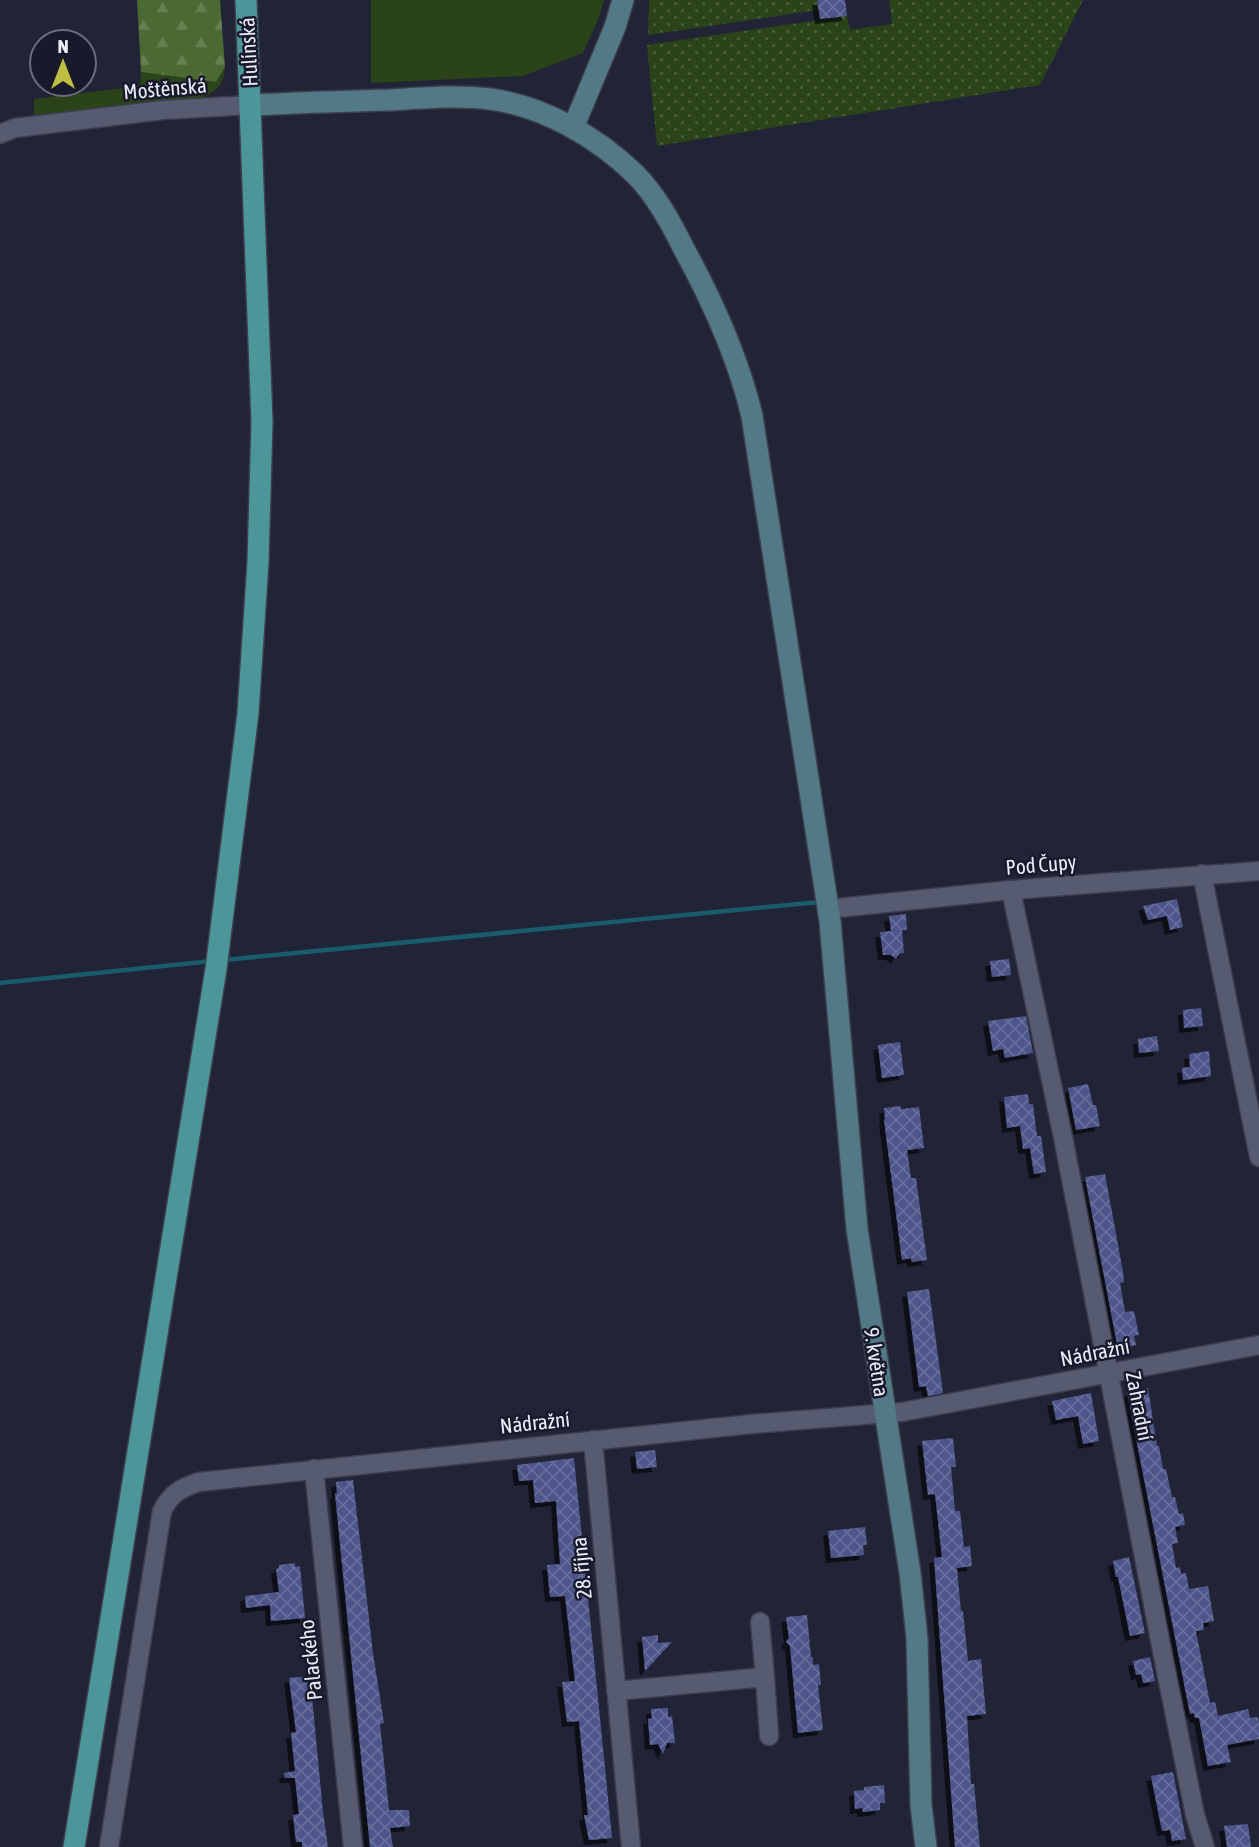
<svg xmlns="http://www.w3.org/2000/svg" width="1259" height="1847" font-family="'Asap Condensed',sans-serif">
<defs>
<pattern id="forest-firs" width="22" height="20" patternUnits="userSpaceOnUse" patternTransform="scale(1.75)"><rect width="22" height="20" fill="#4b6933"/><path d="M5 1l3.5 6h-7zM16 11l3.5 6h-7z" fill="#657f51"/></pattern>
<pattern id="park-dots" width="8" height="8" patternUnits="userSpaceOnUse" patternTransform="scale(1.75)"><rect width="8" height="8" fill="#2b4318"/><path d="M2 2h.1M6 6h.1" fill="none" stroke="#4a5e3a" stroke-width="1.8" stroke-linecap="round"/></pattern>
<pattern id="building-cross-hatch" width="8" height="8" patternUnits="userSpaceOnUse" patternTransform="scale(1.75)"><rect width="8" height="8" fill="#4d548a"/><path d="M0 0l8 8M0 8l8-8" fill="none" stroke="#676d9b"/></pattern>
<filter id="shadow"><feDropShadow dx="-5" dy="5" stdDeviation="0" flood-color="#0009"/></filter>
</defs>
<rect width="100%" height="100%" fill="#212437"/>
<!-- grass -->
<path fill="#2b4318" d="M 371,0 L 604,0 L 600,15 L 583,53 L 523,76 L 371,83 Z
M 225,67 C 224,86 215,92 199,100 L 34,115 L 34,99 L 132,87 L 140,85 L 141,72 L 215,82 Z"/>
<!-- forest -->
<path fill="url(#forest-firs)" d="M 137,0 L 220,0 L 225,67 L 216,82 L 141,72 Z"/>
<!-- park -->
<path fill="url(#park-dots)" d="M 649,0 L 817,0 L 818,10 L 648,35 Z
M 889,0 L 1083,0 L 1040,85 L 657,146 L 647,45 L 847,16 L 850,30 L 892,24 Z"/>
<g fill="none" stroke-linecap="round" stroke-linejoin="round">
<!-- stream -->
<path stroke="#195c6c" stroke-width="4.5" d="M 224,960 L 819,902
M 0,983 L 212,961"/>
</g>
<!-- building -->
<path fill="url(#building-cross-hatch)" filter="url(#shadow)" d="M 817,0 L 845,0 L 847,16 L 820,19 Z
M 1177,899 L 1183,927 L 1170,930 L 1167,916 L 1148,920 L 1143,906 Z
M 906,914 L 907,930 L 902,930 L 904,953 L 899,954 L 896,959 L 891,955 L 883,955 L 880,932 L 891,931 L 889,916 Z
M 1009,959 L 1011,975 L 992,977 L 990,961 Z
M 1201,1008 L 1203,1026 L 1184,1028 L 1183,1010 Z
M 1026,1016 L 1033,1053 L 1005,1058 L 1003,1049 L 993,1051 L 988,1021 Z
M 1157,1036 L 1159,1051 L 1139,1053 L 1138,1039 Z
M 900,1042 L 904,1075 L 882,1078 L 878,1045 Z
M 1209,1051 L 1211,1076 L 1183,1080 L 1182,1068 L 1190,1067 L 1189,1054 Z
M 1088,1084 L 1093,1105 L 1096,1105 L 1100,1126 L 1076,1130 L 1068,1088 Z
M 1028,1094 L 1029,1104 L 1033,1104 L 1037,1136 L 1041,1136 L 1046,1172 L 1034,1174 L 1030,1148 L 1023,1149 L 1020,1126 L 1007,1128 L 1004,1097 Z
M 901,1106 L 901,1109 L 919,1107 L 924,1148 L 907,1150 L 911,1178 L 916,1178 L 927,1260 L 912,1262 L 911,1258 L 902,1260 L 884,1120 L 885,1119 L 884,1108 Z
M 1105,1174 L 1123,1272 L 1124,1282 L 1120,1283 L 1125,1312 L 1134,1311 L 1139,1335 L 1134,1336 L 1136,1345 L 1118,1349 L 1085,1177 Z
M 929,1289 L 943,1393 L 928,1396 L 926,1386 L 919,1387 L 907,1292 Z
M 1148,1388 L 1157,1446 L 1159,1446 L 1163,1469 L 1166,1469 L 1172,1497 L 1175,1497 L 1179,1514 L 1183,1513 L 1185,1525 L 1175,1527 L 1178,1543 L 1172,1544 L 1176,1568 L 1180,1567 L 1181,1574 L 1186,1573 L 1189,1589 L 1208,1586 L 1214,1621 L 1203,1623 L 1204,1630 L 1196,1631 L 1210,1703 L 1215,1702 L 1218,1716 L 1248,1709 L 1250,1718 L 1258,1717 L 1259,1724 L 1259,1739 L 1227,1745 L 1231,1762 L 1208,1766 L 1199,1718 L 1195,1718 L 1194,1713 L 1190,1714 L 1127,1392 Z
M 1091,1393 L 1099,1441 L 1083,1444 L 1078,1416 L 1056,1420 L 1052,1401 Z
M 953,1438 L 956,1467 L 951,1467 L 955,1511 L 960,1511 L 964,1547 L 970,1546 L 972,1566 L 957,1568 L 961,1611 L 963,1611 L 968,1661 L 981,1659 L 986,1714 L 967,1716 L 971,1784 L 974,1784 L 980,1847 L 955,1847 L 934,1558 L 942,1557 L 935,1494 L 928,1495 L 922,1441 Z
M 655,1450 L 657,1467 L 637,1469 L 635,1452 Z
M 574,1458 L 612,1838 L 589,1840 L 584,1815 L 588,1815 L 579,1721 L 567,1722 L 562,1682 L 575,1681 L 565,1596 L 550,1597 L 547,1565 L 560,1564 L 556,1501 L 535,1503 L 533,1480 L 519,1481 L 517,1465 Z
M 353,1480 L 373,1653 L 384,1723 L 380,1724 L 389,1810 L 409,1810 L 410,1826 L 390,1828 L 393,1847 L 370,1847 L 335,1493 L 337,1493 L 336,1482 Z
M 865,1527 L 867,1545 L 863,1545 L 864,1555 L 831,1558 L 828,1531 Z
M 1129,1557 L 1145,1633 L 1130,1636 L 1118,1577 L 1116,1577 L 1113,1561 Z
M 295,1563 L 295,1567 L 300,1566 L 305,1618 L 271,1621 L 270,1605 L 246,1608 L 245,1596 L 279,1592 L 276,1569 L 279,1568 L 279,1565 Z
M 807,1615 L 811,1657 L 813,1657 L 813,1665 L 819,1664 L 821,1685 L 818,1685 L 823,1730 L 798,1733 L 790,1646 L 786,1642 L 789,1638 L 786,1617 Z
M 658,1635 L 658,1643 L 672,1642 L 645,1671 L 642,1637 Z
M 1150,1657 L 1155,1681 L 1143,1683 L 1141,1674 L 1136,1675 L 1133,1661 Z
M 310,1676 L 323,1812 L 328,1847 L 302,1847 L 302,1842 L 296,1842 L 293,1815 L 299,1814 L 295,1778 L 285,1778 L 284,1773 L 295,1771 L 291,1733 L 296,1732 L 289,1678 Z
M 668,1708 L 668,1717 L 672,1716 L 675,1743 L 667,1743 L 663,1754 L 658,1744 L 650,1745 L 648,1719 L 652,1718 L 651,1709 Z
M 1173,1772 L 1186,1839 L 1172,1841 L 1170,1830 L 1162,1831 L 1151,1776 Z
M 884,1785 L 885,1803 L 880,1803 L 880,1810 L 863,1812 L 862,1808 L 855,1809 L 854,1791 L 864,1790 L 864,1787 Z
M 1248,1824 L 1251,1847 L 1227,1847 L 1224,1826 Z"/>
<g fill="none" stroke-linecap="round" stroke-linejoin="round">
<defs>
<path id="street" d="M 0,134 L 15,128 L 163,110 L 251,105
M 1202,874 L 1259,1157
M 1011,890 L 1063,1137 L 1164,1661 L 1195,1815 L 1205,1847
M 828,909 L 1011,890 L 1259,871
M 593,1440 L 631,1847
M 314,1469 L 353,1847
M 765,1677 L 769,1736
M 616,1691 L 765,1677 L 760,1622
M 109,1847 L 162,1511 C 171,1493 181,1488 199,1482 L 752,1424 L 902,1412 L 1259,1345"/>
<path id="secondary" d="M 251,105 C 297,103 343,101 389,100 C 423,98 457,95 490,99 C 543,106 597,137 635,174 C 656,195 671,223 684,249 C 713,302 738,357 752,416 L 830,921 L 857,1229 L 910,1573 L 917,1638 L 921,1805 L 926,1847
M 573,128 L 615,27 L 623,0"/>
<path id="primary" d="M 74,1847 L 216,969 L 248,713 L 258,562 L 262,422 L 246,0"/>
</defs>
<!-- street casing -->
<use href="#street" stroke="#3c3e4e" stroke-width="21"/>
<!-- secondary casing -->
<use href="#secondary" stroke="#3c3e4e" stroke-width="24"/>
<!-- primary casing -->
<use href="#primary" stroke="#3c3e4e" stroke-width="24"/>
<!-- street -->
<use href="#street" stroke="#575b71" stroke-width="18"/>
<!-- secondary -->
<use href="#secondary" stroke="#527985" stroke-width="21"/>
<!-- primary -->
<use href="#primary" stroke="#4c969a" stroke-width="21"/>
</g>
<g text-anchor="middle" stroke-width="5" stroke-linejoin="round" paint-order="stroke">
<!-- street labels -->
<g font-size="21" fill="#e9ecf8" stroke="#181a2c">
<text transform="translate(249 52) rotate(-93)" y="7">Hulínská</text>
<text transform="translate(165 89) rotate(-5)" y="7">Moštěnská</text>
<text transform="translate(1041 865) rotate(-5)" y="7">Pod Čupy</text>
<text transform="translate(1095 1353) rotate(-11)" y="7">Nádražní</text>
<text transform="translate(876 1362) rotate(81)" y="7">9. května</text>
<text transform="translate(1139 1406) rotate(79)" y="7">Zahradní</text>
<text transform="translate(535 1423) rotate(-6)" y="7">Nádražní</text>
<text transform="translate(582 1568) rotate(-95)" y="7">28. října</text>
<text transform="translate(311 1660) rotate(-96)" y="7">Palackého</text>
</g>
</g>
<!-- north arrow -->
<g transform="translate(63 63)"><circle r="33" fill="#181a2c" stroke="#6c6e7e" stroke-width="2"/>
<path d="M0-5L12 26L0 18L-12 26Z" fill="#bebf42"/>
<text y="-10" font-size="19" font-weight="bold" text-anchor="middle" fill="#e9ecf8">N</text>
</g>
</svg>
